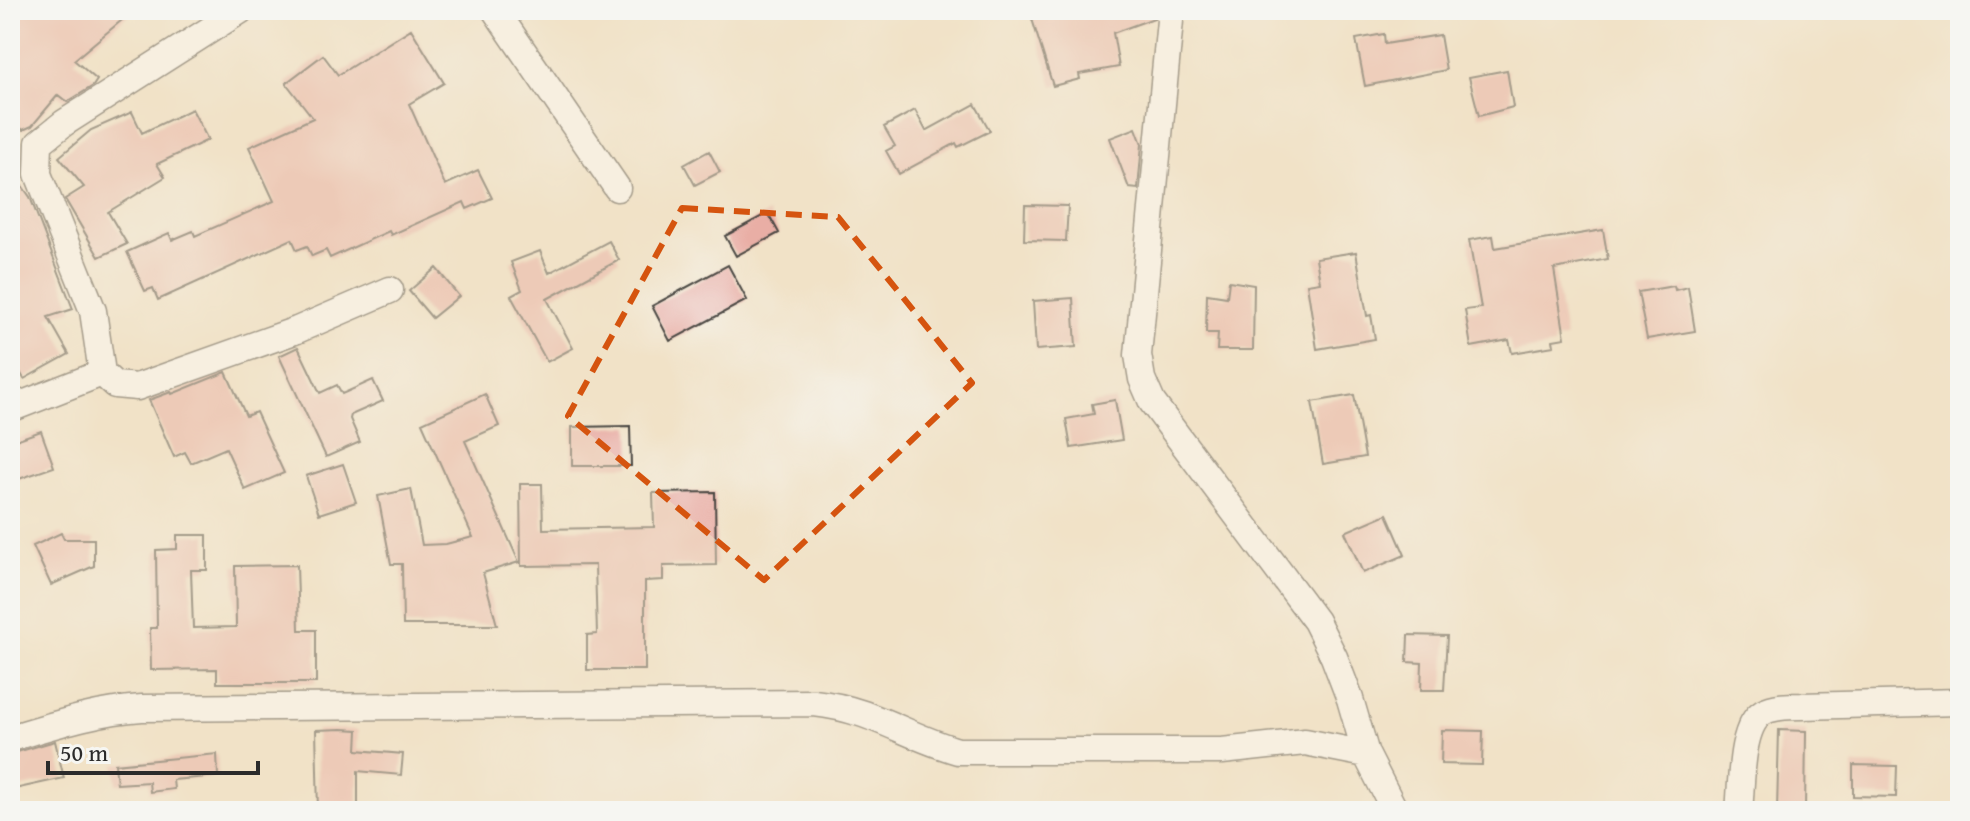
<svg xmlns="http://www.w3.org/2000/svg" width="1970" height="821" font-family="'Gentium Book Plus',serif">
<rect width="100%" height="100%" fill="#f6f6f2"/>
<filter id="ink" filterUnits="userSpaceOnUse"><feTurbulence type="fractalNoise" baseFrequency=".0125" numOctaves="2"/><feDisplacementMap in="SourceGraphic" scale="16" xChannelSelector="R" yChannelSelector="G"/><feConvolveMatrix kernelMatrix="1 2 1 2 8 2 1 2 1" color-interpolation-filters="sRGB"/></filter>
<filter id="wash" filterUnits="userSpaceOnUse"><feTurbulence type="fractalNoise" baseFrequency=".006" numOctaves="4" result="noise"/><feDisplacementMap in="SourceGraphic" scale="32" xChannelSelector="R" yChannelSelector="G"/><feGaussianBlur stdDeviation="1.8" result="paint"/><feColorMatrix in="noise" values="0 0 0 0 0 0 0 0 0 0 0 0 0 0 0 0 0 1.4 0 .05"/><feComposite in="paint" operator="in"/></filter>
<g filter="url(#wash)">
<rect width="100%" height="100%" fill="#f1e2c7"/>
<g id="blocks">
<!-- building -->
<path fill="#e9aea5" d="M 10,10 L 134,10 L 74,60 L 97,80 L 93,86 L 67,102 L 58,95 L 32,126 L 23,130 L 10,119 Z
M 1061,10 L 1155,10 L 1154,18 L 1113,33 L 1119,67 L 1079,74 L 1080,79 L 1053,86 L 1032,19 Z
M 411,29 L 444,83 L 409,104 L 445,185 L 478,170 L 492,198 L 467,209 L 464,202 L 391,235 L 389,231 L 330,258 L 326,250 L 312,256 L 307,246 L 297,250 L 292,239 L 158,300 L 153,288 L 145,291 L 127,252 L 169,233 L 172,240 L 193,231 L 195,236 L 274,201 L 249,147 L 313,118 L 286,83 L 323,55 L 338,75 Z
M 1384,34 L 1385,44 L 1440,35 L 1446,70 L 1365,86 L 1356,39 Z
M 1507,70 L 1513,107 L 1479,116 L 1469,77 Z
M 975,104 L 990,131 L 958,147 L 956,143 L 899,174 L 886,151 L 895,146 L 884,127 L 915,110 L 926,131 Z
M 192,109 L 208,140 L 157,164 L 165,177 L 108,212 L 127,244 L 99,257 L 65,199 L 84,187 L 59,157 L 91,130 L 132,112 L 142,133 Z
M 1136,128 L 1142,144 L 1138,189 L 1129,188 L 1110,138 Z
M 709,151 L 720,172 L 695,185 L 684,165 Z
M 23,187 L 30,197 L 73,309 L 48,317 L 69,354 L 24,379 L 10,354 L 10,198 Z
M 1025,205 L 1068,206 L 1066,241 L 1024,240 Z
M 768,213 L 779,233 L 736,256 L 725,236 Z
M 1603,230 L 1608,259 L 1554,269 L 1565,338 L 1553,340 L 1554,346 L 1512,353 L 1509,340 L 1471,347 L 1465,310 L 1481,308 L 1469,240 L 1493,236 L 1495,248 Z
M 609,241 L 619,260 L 547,299 L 573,348 L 547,362 L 511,296 L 522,290 L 511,262 L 540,251 L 549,273 Z
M 1356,252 L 1367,316 L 1371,315 L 1375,339 L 1317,349 L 1307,284 L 1320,282 L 1316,258 Z
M 728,265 L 747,300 L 670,341 L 652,306 Z
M 436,268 L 459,296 L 432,318 L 409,291 Z
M 1229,281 L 1254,285 L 1253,350 L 1217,350 L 1218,333 L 1206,333 L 1207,294 L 1227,297 Z
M 1674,286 L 1675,290 L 1688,287 L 1695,331 L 1647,339 L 1638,292 Z
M 1073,298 L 1076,347 L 1036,350 L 1033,301 Z
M 298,347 L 320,393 L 337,385 L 342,394 L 373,380 L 383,401 L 351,415 L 350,419 L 360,442 L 326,457 L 279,356 Z
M 226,372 L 246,416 L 256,412 L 284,473 L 245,490 L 226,448 L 191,463 L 185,452 L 174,457 L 149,400 L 171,392 L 172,394 Z
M 485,394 L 499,426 L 465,441 L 519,562 L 483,573 L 497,625 L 403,625 L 402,564 L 391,564 L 378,496 L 411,489 L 422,545 L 446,544 L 473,537 L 422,423 Z
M 1354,395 L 1365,457 L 1323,464 L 1312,402 Z
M 1115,400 L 1122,440 L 1071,448 L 1066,419 L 1094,414 L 1092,404 Z
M 630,426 L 631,466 L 572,466 L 572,427 Z
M 41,431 L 54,467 L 10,482 L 10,442 Z
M 343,464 L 356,502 L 319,514 L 306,476 Z
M 520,484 L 542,484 L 543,529 L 654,527 L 653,493 L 715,492 L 716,565 L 663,566 L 663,580 L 645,581 L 645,670 L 587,670 L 587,635 L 597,634 L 595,565 L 521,566 Z
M 1387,514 L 1405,555 L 1363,573 L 1345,532 Z
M 61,533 L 64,539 L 94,539 L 94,566 L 51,585 L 33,546 Z
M 177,535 L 207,535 L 207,570 L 191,570 L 193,628 L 236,627 L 235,566 L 297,565 L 299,630 L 316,630 L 316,683 L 217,683 L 217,669 L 151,670 L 150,628 L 157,628 L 156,550 L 177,549 Z
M 1408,635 L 1447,636 L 1444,690 L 1421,690 L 1422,663 L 1407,662 Z
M 342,729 L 358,730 L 357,750 L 403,754 L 401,775 L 358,771 L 358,811 L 318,811 L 316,730 Z
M 1442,730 L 1483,731 L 1482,765 L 1441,764 Z
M 1779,730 L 1806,731 L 1805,811 L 1777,811 Z
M 55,741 L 64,778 L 10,790 L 10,754 Z
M 217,754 L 218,776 L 173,780 L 174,789 L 150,792 L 149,782 L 117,784 L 115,764 Z
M 1853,765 L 1897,766 L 1896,797 L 1853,796 Z"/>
</g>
</g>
<g filter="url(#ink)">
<use href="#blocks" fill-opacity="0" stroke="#494642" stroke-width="2"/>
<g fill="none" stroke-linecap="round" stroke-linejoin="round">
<defs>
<path id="street" d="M 495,10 L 617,188
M 1171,10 L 1138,355 L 1142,379 L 1152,402 L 1316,621 L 1334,657 L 1350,699 L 1366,754 L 1395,811
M 102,373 L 115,385 L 137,387 L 297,330 L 390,290
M 10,409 L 102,373 L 93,311 L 38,174 L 39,143 L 64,123 L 241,10
M 10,738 C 54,725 96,711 142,708 L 814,703 C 872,709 905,736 958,751 L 1222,751 L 1305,742 L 1366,754
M 1739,811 C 1742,787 1739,727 1763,712 C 1774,706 1789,706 1801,706 L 1960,702"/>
</defs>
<!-- street casing -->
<use href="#street" stroke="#494642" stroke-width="29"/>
<!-- street -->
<use href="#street" stroke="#fff" stroke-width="26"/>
</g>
</g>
<!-- marked area -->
<path d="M0 0H1970V821H0ZM 682,208 L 838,217 L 972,383 L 764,580 L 568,416 Z" fill="#f1e2c7" fill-opacity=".55" fill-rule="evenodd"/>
<path fill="none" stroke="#d5540f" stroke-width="6" stroke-dasharray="16 10" stroke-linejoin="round" d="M 682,208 L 838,217 L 972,383 L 764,580 L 568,416 Z"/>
<!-- margin -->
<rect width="1970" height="821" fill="none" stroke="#f6f6f2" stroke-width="40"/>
<!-- scale -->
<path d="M48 761v12h210v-12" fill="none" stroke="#2b2b2b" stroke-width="4"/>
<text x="60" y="761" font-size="24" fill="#2b2b2b" stroke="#f6f6f2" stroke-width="6" paint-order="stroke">50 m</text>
</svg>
